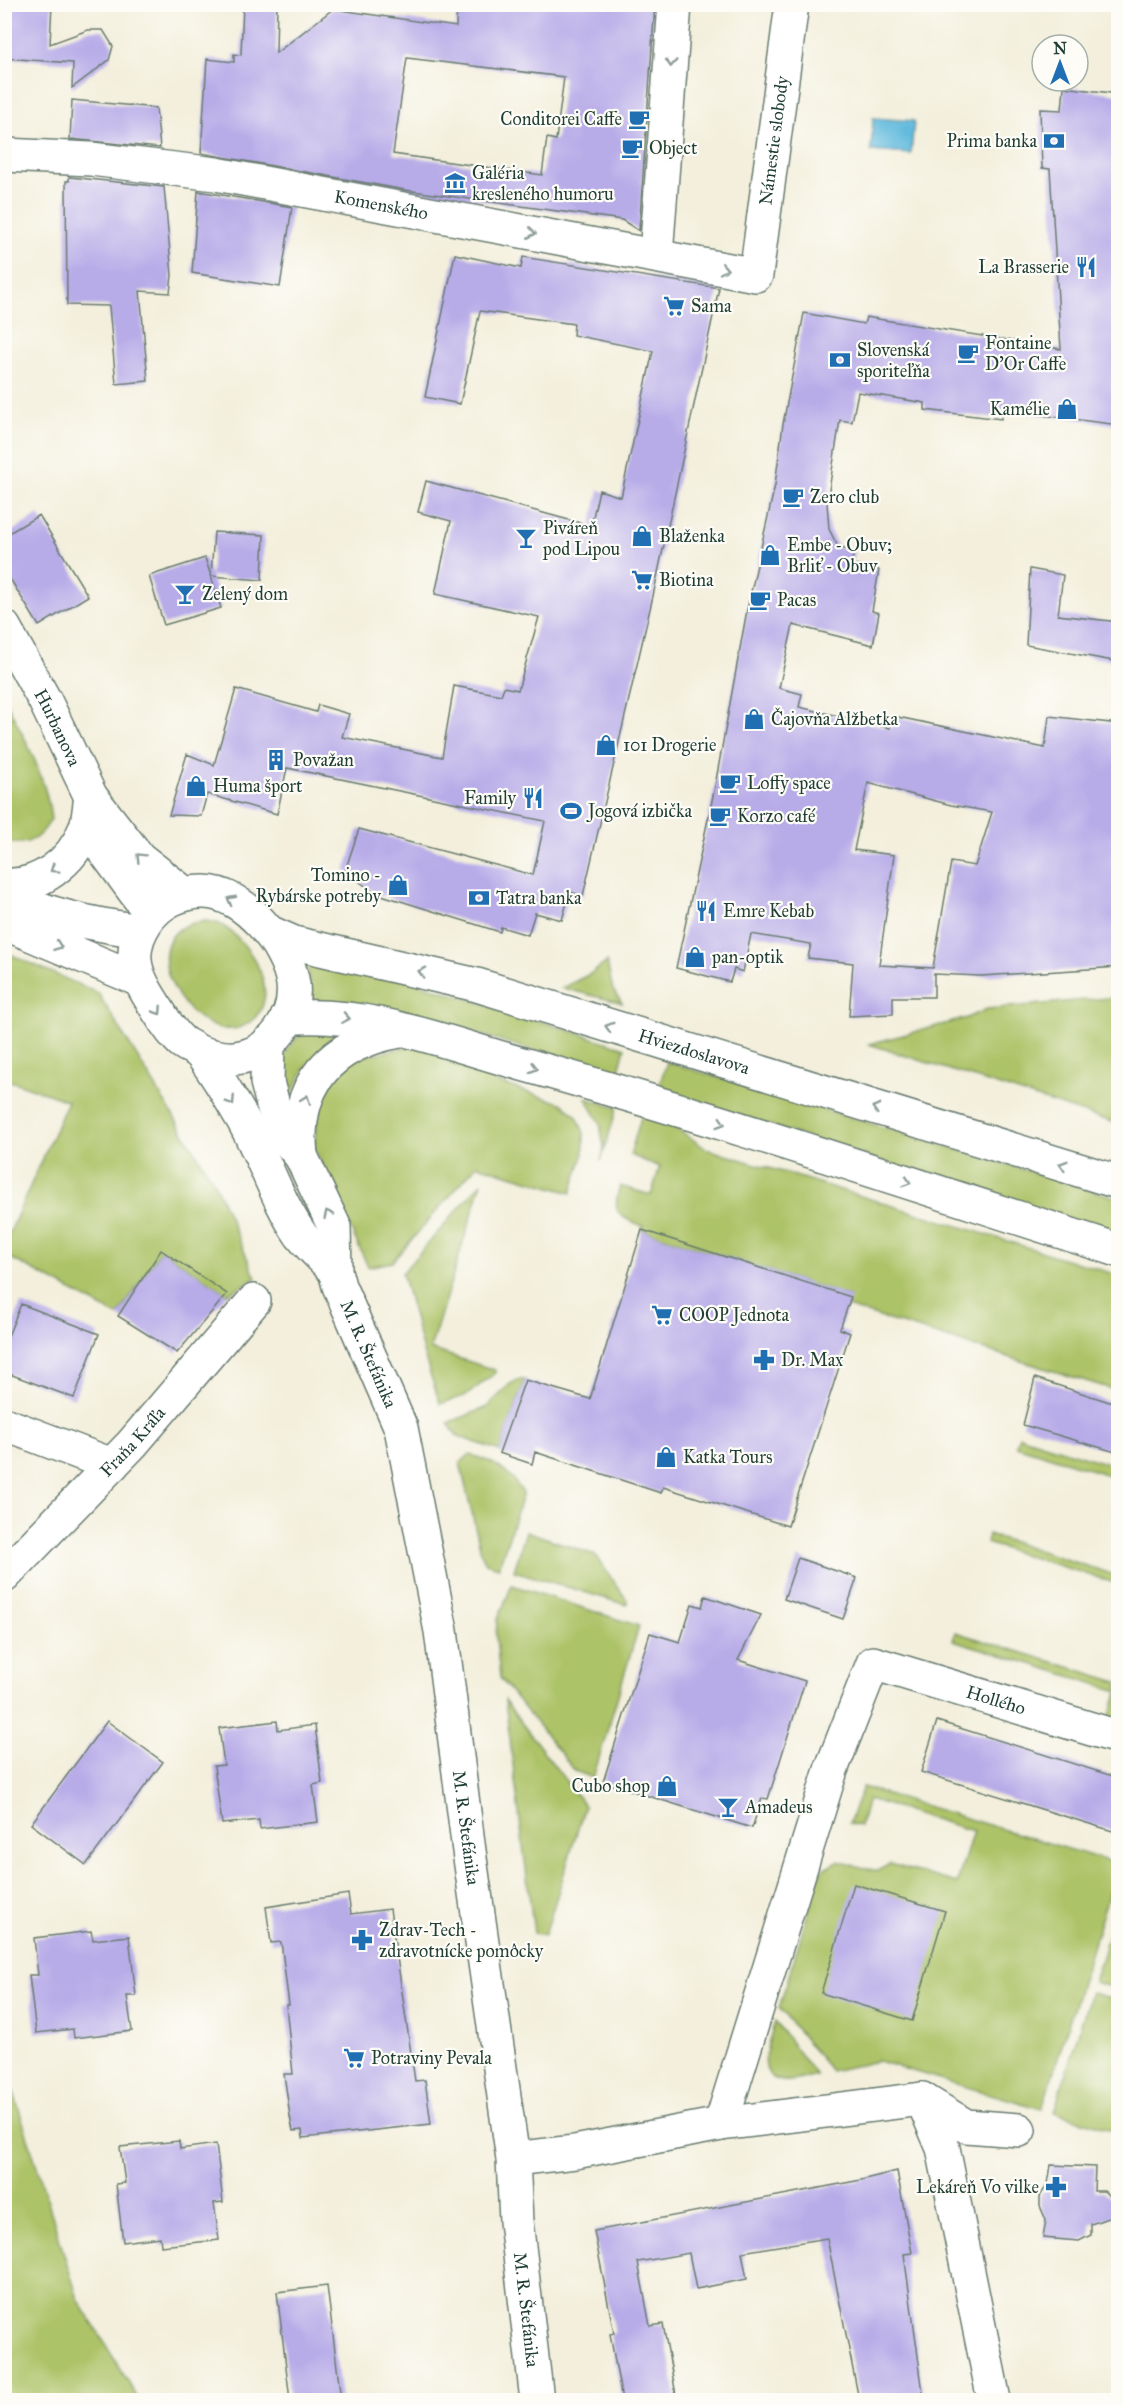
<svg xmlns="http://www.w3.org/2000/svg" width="1123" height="2405" font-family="'IM FELL Great Primer',serif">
<rect width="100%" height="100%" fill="#fdfcf7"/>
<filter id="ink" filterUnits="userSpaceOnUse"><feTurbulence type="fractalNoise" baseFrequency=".0167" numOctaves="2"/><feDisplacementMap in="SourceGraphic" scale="12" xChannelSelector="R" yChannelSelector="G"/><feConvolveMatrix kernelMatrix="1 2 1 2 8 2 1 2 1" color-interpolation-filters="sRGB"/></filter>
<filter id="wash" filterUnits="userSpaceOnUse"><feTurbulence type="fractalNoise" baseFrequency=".008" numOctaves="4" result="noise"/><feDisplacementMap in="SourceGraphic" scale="24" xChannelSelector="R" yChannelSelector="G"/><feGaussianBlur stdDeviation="1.35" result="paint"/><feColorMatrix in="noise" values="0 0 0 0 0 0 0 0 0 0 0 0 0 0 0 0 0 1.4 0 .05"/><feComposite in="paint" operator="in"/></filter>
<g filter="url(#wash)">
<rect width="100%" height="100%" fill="#f3efdc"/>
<!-- green -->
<path fill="#adc367" stroke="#66804e" stroke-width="1.5" d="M 4,698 C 24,737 46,775 51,819 C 41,838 26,848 5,841 Z
M 206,921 C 212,922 218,922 223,926 C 250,943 285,996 250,1022 C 197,1061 116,928 206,921 Z
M 5,952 L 98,993 L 214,1182 L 256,1278 L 227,1294 L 161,1250 L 118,1316 L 5,1255 L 5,1243 L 68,1101 L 5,1079 Z
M 306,959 L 396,976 L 625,1048 L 617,1078 C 516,1045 417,1010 312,1000 Z
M 607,962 L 613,990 L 622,1003 L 562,988 L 590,974 Z
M 1118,997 L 1118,1124 L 869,1044 L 967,1018 L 987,1009 Z
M 307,1031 L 339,1034 L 338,1037 L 308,1064 L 290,1096 L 286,1097 L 283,1094 C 282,1066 279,1047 307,1031 Z
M 412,1046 L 433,1050 L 496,1082 L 561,1103 L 577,1116 L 584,1133 L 584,1153 L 571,1193 L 477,1165 L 392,1262 L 368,1267 L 314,1147 L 320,1091 L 351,1059 Z
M 667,1062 L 1118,1198 L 1118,1239 L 658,1089 Z
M 586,1098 L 617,1108 L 601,1161 L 604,1148 L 600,1123 Z
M 642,1114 L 665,1121 L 707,1149 L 1118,1275 L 1118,1391 L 847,1307 L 850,1297 L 642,1230 L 643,1226 C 618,1216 611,1214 620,1186 L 651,1195 L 660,1167 L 630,1155 Z
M 482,1182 L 430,1349 L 495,1370 L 495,1373 L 467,1395 L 440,1404 L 424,1355 L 402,1273 Z
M 518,1380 L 525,1380 L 500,1451 L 457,1436 L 448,1423 L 487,1407 L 510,1384 Z
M 1019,1436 L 1118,1467 L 1118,1478 L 1016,1446 Z
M 469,1455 C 494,1460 510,1472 523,1493 L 499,1567 L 486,1563 L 482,1556 L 460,1463 Z
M 526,1531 L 595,1555 L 627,1600 L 627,1605 L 514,1571 Z
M 988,1534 L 1118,1576 L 1118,1584 L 986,1543 Z
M 512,1585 L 639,1626 L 593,1778 L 575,1771 L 500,1678 L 496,1637 L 497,1621 Z
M 955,1632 L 1118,1682 L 1118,1720 L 1108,1720 L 1118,1691 L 953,1640 Z
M 505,1701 L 585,1806 L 545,1935 L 534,1933 Z
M 863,1787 L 1118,1864 L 1042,2109 L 878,2061 L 831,2071 L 779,2008 L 821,1870 L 838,1861 L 877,1871 L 890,1864 L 957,1883 L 973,1831 L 868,1799 L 860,1826 L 849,1823 Z
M 1118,1905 L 1118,1989 L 1094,1982 Z
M 1091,1992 L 1118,2001 L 1118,2132 L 1054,2112 Z
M 775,2022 L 816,2075 C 807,2077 793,2083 784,2081 C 752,2078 770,2039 775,2022 Z
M 5,2064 L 78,2299 L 139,2400 L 5,2400 Z"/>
<!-- water -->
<path fill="#60bade" stroke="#407c89" stroke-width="1.5" d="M 873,118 L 914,121 L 911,154 L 871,151 Z"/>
<g id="blocks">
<!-- building -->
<path fill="#b7abe8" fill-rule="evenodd" d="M 4,4 L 52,4 L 50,44 L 88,30 L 103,30 L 113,46 L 109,60 L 72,88 L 73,63 L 4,58 Z
M 243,4 L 277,4 L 276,53 L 333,9 L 456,27 L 457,4 L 655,4 L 639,231 L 622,220 L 405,190 L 201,153 L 207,59 L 234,62 L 234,54 L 241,55 ZM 407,58 L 564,77 L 556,140 L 547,138 L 542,175 L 393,154 Z
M 1064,87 L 1119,94 L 1119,425 L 1002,410 L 1001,419 L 925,410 L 925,403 L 858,392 L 852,422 L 840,420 L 827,503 L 829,529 L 838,547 L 854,552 L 851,564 L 879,570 L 872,611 L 879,613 L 873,645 L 793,625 L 779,688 L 802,694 L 799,707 L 890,728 L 893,716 L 1045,748 L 1049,716 L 1119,724 L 1119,967 L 981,976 L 934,974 L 934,997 L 893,997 L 893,1014 L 849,1016 L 853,963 L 808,958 L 811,944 L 751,934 L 743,972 L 734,969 L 730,982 L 676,968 L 714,791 L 747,610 L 775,485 L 783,424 L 804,313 L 864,324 L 866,317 L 1061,349 L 1050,169 L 1042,168 L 1040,109 L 1062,110 ZM 868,783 L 951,805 L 992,812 L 975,866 L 951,862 L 933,968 L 879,965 L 894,855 L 854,850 Z
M 72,100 L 156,108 L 160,148 L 70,139 Z
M 69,177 L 164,187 L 172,275 L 170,293 L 140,291 L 148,381 L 116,384 L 109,306 L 67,305 L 66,181 L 69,181 Z
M 198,191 L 292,207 L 280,287 L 192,273 Z
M 455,254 L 521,268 L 523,257 L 719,288 L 653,596 L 583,896 L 570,892 L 562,920 L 535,913 L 528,935 L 501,927 L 500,932 L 375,893 L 345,871 L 359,829 L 533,875 L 545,821 L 287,768 L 277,814 L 207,794 L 201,816 L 169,815 L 187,754 L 214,765 L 236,689 L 316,712 L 318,705 L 349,714 L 342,737 L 442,757 L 454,686 L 501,695 L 504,687 L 518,690 L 539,617 L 435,594 L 451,521 L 418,512 L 426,481 L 591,526 L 599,490 L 621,497 L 653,351 L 573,335 L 574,324 L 480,311 L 460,404 L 425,397 Z
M 39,515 L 88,596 L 39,626 L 4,569 L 4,536 Z
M 214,532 L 264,535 L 262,580 L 211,576 L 221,608 L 164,625 L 149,576 L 205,558 L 211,576 Z
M 1030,569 L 1063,575 L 1058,615 L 1119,622 L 1119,662 L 1026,645 Z
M 642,1230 L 851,1297 L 840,1329 L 850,1333 L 788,1526 L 663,1487 L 661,1493 L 535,1452 L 532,1464 L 499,1453 L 525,1380 L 590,1399 Z
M 161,1250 L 227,1294 L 177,1353 L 118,1316 Z
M 21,1304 L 99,1334 L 74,1398 L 4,1372 L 4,1346 Z
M 1035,1378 L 1119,1405 L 1119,1453 L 1023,1425 Z
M 798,1558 L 857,1578 L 843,1619 L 784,1599 Z
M 705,1596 L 761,1615 L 738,1660 L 805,1681 L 768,1799 L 762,1798 L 752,1828 L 603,1782 L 650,1633 L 680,1642 L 692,1604 L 702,1607 Z
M 107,1721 L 163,1762 L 86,1865 L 31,1824 Z
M 277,1721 L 278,1730 L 315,1725 L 322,1783 L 313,1785 L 318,1822 L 260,1829 L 259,1820 L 222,1824 L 214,1766 L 224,1765 L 219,1728 Z
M 937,1721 L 1119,1778 L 1119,1833 L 921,1772 Z
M 854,1884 L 945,1911 L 912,2021 L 821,1993 Z
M 348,1894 L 351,1914 L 390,1909 L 415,2081 L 425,2080 L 431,2124 L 303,2138 L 302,2130 L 293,2131 L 290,2116 L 284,2074 L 293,2074 L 286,2005 L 289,2005 L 281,1942 L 271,1943 L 266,1907 Z
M 91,1931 L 93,1940 L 129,1936 L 136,1996 L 127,1996 L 132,2031 L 74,2038 L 73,2029 L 36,2033 L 29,1975 L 38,1975 L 34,1938 Z
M 179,2141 L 180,2149 L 216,2144 L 223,2202 L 214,2203 L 219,2240 L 161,2246 L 160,2237 L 123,2242 L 116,2184 L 125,2183 L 120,2147 Z
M 1051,2165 L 1095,2167 L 1094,2191 L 1104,2191 L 1119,2206 L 1119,2214 L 1091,2224 L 1091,2235 L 1079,2241 L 1043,2238 L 1046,2220 L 1040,2206 L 1040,2196 L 1048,2184 Z
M 897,2171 L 912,2253 L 904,2254 L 924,2400 L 859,2400 L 827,2238 L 742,2252 L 747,2279 L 696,2289 L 689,2253 L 638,2262 L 650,2326 L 663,2324 L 677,2400 L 622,2400 L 610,2334 L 614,2333 L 594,2231 L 861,2180 Z
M 327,2286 L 341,2400 L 290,2400 L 277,2292 Z"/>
</g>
</g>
<g filter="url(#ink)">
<use href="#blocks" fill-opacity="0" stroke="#697b6f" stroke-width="1.5"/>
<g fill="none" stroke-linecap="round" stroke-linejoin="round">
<defs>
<g id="minor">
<path id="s1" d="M 4,155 L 91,159 L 216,174 L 756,275 L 792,4"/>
<path d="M 656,255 L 675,4"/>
<path id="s2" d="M 4,627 L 45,701 L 91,797 L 139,858 L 185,894"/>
<path d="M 87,827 L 151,914"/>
<path d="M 4,885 C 40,888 73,861 85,829 C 89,820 89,807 91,797"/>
<path d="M 4,893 C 48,916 92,924 140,931"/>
<path d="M 4,923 L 137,979"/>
<path id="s3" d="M 269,932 L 294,943 L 477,985 L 1118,1182"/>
<path d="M 287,1018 C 369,1010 448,1044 526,1065 C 725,1121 921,1187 1118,1250"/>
<path id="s4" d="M 268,1043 L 267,1082 L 273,1105 L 284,1136 L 301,1156 L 334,1226 L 335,1271 L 339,1286 L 401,1428 L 441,1631 L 469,1851 L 513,2159 L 516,2221 L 537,2400"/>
<path d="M 199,1052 C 211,1056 222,1059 235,1058 C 270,1055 297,1018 293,984 C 288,946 244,892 204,892 C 181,892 159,902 146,922 C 123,957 139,981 159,1012 C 165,1022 172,1033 181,1041 C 186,1046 195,1048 200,1053 C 214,1069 230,1098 242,1118 C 262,1153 278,1203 301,1235 C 311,1248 324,1259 335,1271"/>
<path d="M 301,1156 C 293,1084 331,1043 400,1031"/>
<path d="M 4,1424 L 112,1465"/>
<path id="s5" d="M 4,1576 L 132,1444 L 254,1301"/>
<path d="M 922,2099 L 943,2148 L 994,2400"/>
<path id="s6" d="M 721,2124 L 831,1770 L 873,1663 L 1118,1737"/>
<path d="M 513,2159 L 575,2152 L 721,2124 L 922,2099 L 966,2126 L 1019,2130"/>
</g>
</defs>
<!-- minor casing -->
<use href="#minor" stroke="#697b6f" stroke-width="36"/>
<!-- minor -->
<use href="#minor" stroke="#fff" stroke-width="33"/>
</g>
<!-- one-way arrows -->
<defs><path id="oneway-chevron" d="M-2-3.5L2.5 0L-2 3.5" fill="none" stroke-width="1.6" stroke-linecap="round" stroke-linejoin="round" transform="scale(1.5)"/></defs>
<g stroke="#8f9e9a">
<use href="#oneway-chevron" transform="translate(671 63) rotate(94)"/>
<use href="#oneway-chevron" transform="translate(532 233) rotate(10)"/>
<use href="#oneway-chevron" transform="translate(724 269) rotate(12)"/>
<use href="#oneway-chevron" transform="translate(140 857) rotate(-135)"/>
<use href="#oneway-chevron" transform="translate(54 869) rotate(146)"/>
<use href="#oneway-chevron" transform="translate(231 900) rotate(-152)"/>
<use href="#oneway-chevron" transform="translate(58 946) rotate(20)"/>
<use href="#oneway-chevron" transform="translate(422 972) rotate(-166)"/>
<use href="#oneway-chevron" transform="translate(158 1011) rotate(57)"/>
<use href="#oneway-chevron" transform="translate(346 1018) rotate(9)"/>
<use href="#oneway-chevron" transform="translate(609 1027) rotate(-163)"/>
<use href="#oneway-chevron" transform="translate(534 1068) rotate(15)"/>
<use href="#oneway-chevron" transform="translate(306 1099) rotate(-70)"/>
<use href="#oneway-chevron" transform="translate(231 1101) rotate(57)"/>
<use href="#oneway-chevron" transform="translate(876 1108) rotate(-163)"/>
<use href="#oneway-chevron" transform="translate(721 1123) rotate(18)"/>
<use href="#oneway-chevron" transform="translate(1063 1165) rotate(-163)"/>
<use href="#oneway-chevron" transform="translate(907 1182) rotate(18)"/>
<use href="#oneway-chevron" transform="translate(328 1214) rotate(-115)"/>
</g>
</g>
<!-- icons -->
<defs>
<symbol id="cafe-bare" viewBox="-9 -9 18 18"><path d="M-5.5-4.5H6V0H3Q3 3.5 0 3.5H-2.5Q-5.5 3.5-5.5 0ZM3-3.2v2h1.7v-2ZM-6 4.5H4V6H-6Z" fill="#1f6fb2" stroke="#fdfcf7" stroke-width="2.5" paint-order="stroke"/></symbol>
<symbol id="bank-bare" viewBox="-9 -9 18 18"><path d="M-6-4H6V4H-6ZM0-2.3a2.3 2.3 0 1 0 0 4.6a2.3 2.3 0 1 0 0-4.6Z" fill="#1f6fb2" stroke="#fdfcf7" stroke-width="2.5" paint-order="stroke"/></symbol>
<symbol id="museum-bare" viewBox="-9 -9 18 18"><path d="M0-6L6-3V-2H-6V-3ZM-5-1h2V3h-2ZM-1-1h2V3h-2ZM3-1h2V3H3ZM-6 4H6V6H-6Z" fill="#1f6fb2" stroke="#fdfcf7" stroke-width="2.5" paint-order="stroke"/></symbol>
<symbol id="restaurant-bare" viewBox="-9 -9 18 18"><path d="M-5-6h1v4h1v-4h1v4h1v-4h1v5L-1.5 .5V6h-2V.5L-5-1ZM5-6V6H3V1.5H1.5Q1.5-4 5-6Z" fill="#1f6fb2" stroke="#fdfcf7" stroke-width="2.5" paint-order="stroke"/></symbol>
<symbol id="supermarket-bare" viewBox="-9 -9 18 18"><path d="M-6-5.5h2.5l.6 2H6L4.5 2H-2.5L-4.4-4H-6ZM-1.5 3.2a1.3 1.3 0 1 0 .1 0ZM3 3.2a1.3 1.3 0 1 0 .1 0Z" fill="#1f6fb2" stroke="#fdfcf7" stroke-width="2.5" paint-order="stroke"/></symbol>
<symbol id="shop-bare" viewBox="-9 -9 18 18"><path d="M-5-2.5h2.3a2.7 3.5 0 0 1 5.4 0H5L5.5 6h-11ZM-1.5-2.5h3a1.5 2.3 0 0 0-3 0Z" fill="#1f6fb2" stroke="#fdfcf7" stroke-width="2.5" paint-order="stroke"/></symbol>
<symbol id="bar-bare" viewBox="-9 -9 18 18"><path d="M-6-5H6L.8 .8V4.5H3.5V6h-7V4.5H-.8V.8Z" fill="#1f6fb2" stroke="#fdfcf7" stroke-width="2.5" paint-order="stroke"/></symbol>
<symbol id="building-bare" viewBox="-9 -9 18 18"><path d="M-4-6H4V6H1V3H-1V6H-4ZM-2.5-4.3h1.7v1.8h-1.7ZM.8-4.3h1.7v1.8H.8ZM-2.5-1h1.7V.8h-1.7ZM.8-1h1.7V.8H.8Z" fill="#1f6fb2" stroke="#fdfcf7" stroke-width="2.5" paint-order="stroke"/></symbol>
<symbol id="stadium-bare" viewBox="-9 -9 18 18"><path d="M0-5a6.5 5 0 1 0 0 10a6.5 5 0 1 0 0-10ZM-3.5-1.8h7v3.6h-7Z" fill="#1f6fb2" stroke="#fdfcf7" stroke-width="2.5" paint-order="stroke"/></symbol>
<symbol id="pharmacy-bare" viewBox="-9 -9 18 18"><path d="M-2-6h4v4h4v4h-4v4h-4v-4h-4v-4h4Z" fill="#1f6fb2" stroke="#fdfcf7" stroke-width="2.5" paint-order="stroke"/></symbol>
</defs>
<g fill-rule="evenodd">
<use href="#cafe-bare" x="624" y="104" width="30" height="30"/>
<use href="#bank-bare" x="1039" y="126" width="30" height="30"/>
<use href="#cafe-bare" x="617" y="133" width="30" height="30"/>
<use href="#museum-bare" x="440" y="168" width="30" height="30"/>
<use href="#restaurant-bare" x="1071" y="252" width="30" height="30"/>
<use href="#supermarket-bare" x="659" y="291" width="30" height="30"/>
<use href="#cafe-bare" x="953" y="338" width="30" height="30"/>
<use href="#bank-bare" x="825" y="345" width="30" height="30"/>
<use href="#shop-bare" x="1052" y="394" width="30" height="30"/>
<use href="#cafe-bare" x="778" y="482" width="30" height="30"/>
<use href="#shop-bare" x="627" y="521" width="30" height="30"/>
<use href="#bar-bare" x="511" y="523" width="30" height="30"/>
<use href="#shop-bare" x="755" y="540" width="30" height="30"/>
<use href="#supermarket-bare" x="627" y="565" width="30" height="30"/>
<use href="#bar-bare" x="170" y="579" width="30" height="30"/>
<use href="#cafe-bare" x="745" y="585" width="30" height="30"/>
<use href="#shop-bare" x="739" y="704" width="30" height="30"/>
<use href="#shop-bare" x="591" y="730" width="30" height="30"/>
<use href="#building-bare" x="261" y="745" width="30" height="30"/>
<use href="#cafe-bare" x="715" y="768" width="30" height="30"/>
<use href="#shop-bare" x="181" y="771" width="30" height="30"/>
<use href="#restaurant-bare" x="518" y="783" width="30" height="30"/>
<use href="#stadium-bare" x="556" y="796" width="30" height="30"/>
<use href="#cafe-bare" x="705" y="801" width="30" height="30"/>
<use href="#shop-bare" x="383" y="870" width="30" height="30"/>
<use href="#bank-bare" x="464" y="883" width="30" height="30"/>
<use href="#restaurant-bare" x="691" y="896" width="30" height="30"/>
<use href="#shop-bare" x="680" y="942" width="30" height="30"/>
<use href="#supermarket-bare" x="647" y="1300" width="30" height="30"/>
<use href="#pharmacy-bare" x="749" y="1345" width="30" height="30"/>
<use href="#shop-bare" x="651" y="1442" width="30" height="30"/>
<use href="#shop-bare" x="652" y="1771" width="30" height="30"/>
<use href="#bar-bare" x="713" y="1792" width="30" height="30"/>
<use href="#pharmacy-bare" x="347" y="1925" width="30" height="30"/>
<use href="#supermarket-bare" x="339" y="2043" width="30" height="30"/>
<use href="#pharmacy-bare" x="1041" y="2172" width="30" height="30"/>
</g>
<g text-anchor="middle" stroke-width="4.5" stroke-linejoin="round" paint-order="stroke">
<!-- poi labels -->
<g font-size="18" fill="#1f3d34" stroke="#fdfcf7" text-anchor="start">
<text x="622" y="125" text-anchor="end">Conditorei Caffe</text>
<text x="1037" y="147" text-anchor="end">Prima banka</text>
<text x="649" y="154">Object</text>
<text x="472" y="179">Galéria<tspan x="472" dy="21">kresleného humoru</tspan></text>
<text x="1069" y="273" text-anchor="end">La Brasserie</text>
<text x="691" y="312">Sama</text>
<text x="985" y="349">Fontaine<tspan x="985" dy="21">D'Or Caffe</tspan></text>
<text x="857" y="356">Slovenská<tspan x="857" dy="21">sporiteľňa</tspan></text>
<text x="1050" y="415" text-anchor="end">Kamélie</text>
<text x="810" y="503">Zero club</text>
<text x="543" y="534">Piváreň<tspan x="543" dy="21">pod Lipou</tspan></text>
<text x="659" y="542">Blaženka</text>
<text x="787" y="551">Embe - Obuv;<tspan x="787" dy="21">Brliť - Obuv</tspan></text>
<text x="659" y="586">Biotina</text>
<text x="202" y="600">Zelený dom</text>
<text x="777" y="606">Pacas</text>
<text x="771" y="725">Čajovňa Alžbetka</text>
<text x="623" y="751">101 Drogerie</text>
<text x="293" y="766">Považan</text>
<text x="747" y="789">Loffy space</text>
<text x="213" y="792">Huma šport</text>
<text x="516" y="804" text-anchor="end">Family</text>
<text x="588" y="817">Jogová izbička</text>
<text x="737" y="822">Korzo café</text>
<text x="381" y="881" text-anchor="end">Tomino -<tspan x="381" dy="21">Rybárske potreby</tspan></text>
<text x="496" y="904">Tatra banka</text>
<text x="723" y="917">Emre Kebab</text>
<text x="712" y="963">pan-optik</text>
<text x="679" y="1321">COOP Jednota</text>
<text x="781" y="1366">Dr. Max</text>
<text x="683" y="1463">Katka Tours</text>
<text x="650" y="1792" text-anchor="end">Cubo shop</text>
<text x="745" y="1813">Amadeus</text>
<text x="379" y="1936">Zdrav-Tech -<tspan x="379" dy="21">zdravotnícke pomôcky</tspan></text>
<text x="371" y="2064">Potraviny Pevala</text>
<text x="1039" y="2193" text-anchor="end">Lekáreň Vo vilke</text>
</g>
<!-- street labels -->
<g font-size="18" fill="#1f3d34" stroke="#fdfcf7">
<text dy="6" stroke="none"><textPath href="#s1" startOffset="898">Námestie slobody</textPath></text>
<text dy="6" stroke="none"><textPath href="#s1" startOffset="381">Komenského</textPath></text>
<text dy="6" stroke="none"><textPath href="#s2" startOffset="114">Hurbanova</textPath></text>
<text dy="6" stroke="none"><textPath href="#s3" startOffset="442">Hviezdoslavova</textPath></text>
<text dy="6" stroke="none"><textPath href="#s4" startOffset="334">M. R. Štefánika</textPath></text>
<text dy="6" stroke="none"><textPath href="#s5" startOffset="186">Fraňa Kráľa</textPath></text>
<text dy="6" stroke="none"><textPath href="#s6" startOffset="614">Hollého</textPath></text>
<text dy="6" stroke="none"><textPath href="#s4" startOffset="820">M. R. Štefánika</textPath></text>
<text dy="6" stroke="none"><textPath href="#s4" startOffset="1306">M. R. Štefánika</textPath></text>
</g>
</g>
<!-- margin -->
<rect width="1123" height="2405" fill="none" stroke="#fdfcf7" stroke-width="24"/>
<!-- north arrow -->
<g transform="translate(1060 63)"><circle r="28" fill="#fdfcf7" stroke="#a4b0a9" stroke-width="1.5"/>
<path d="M0-4.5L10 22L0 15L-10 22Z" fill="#1f6fb2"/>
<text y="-9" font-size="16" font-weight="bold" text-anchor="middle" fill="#1f3d34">N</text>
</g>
</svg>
